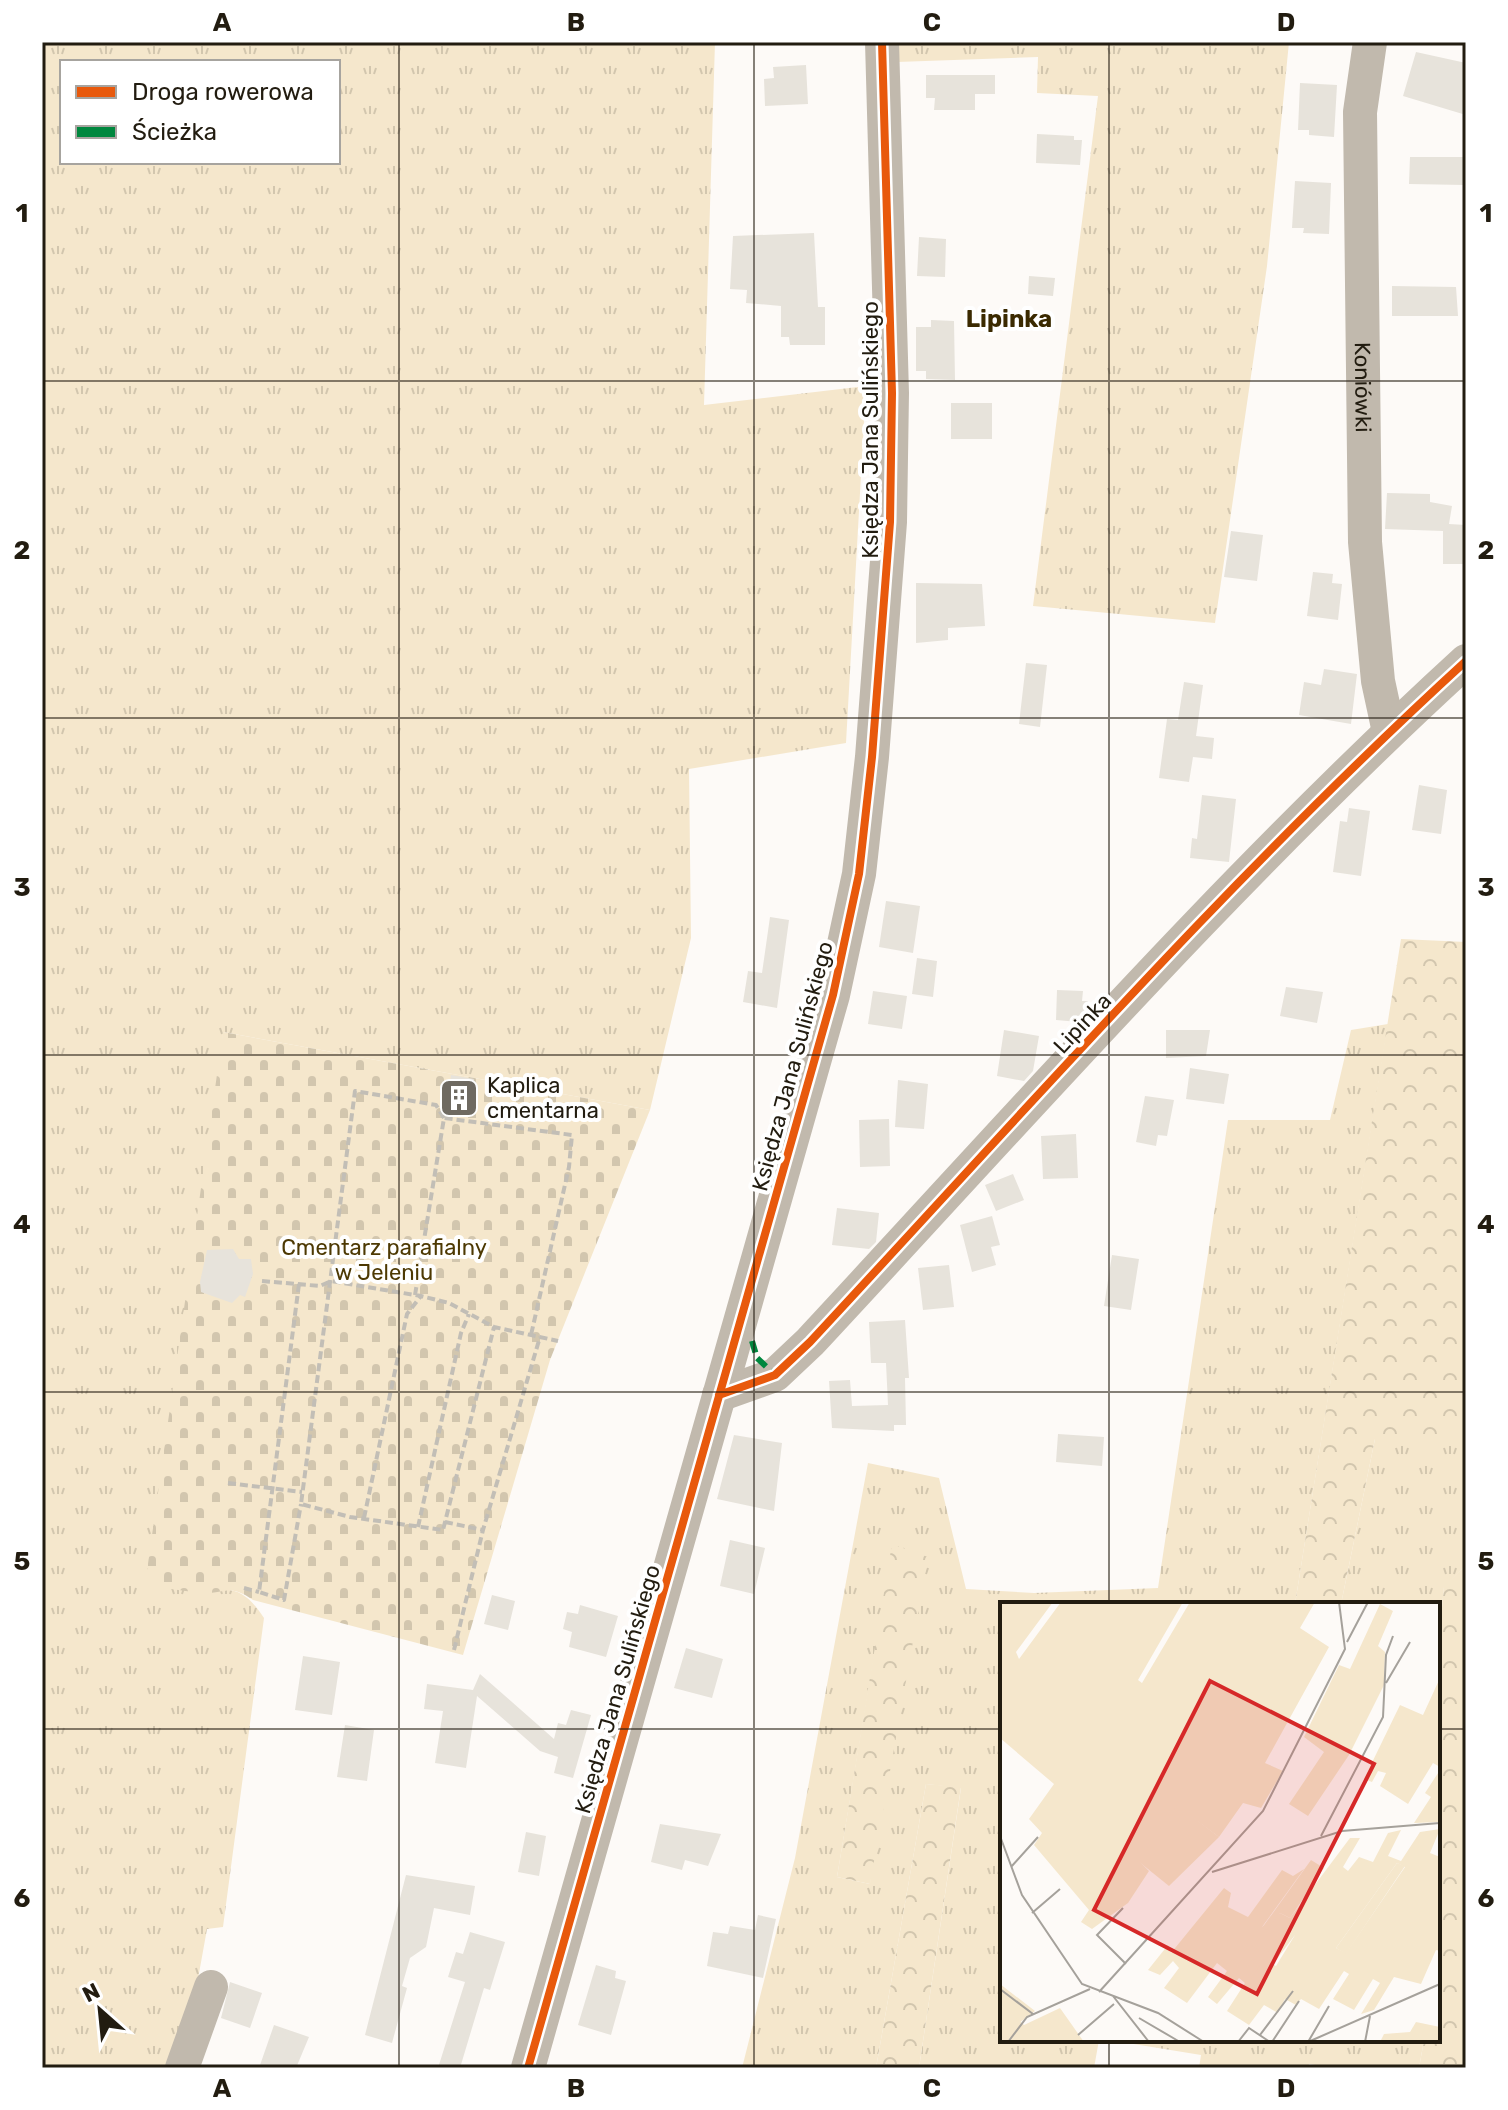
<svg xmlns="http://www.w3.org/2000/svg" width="1508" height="2110" font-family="Rubik,sans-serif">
<defs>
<pattern id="grass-tufts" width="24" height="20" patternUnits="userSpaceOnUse" patternTransform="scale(2)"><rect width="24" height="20" fill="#f5e7cc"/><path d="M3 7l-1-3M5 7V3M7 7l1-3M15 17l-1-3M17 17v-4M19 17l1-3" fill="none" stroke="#d2c6ae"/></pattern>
<pattern id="forest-crowns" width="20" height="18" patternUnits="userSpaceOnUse" patternTransform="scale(2)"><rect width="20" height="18" fill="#f5e7cc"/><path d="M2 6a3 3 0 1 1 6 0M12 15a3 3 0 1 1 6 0" fill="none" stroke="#d2c6ae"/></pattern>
<pattern id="cemetery-stones" width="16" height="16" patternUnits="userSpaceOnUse" patternTransform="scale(2)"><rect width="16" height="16" fill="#f5e7cc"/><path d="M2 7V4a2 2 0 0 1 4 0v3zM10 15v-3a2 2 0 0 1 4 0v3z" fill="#d2c6ae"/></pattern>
</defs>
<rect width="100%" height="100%" fill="#fdfaf7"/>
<!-- grass -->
<path fill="url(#grass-tufts)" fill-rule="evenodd" d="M 42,42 L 715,42 L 704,405 L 866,386 L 846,743 L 689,769 L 691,938 L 650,1110 L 223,1032 L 207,1593 C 235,1584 248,1594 264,1618 L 223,1927 L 207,1929 L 194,2001 L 169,2068 L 42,2068 ZM 62,62 L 338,62 L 338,162 L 62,162 Z
M 897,42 L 1289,42 L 1267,266 L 1215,623 L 1033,606 L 1098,96 L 1037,93 L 1038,57 L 897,62 Z
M 1388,1024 L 1295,1604 L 1002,1604 L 1002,2040 L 1099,2040 L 1094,2068 L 919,2068 L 961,1788 L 926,1784 L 876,2068 L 742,2068 L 795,1858 L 868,1463 L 939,1478 L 966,1589 L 1034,1593 L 1158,1588 L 1228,1120 L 1330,1120 L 1351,1030 ZM 893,1544 L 870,1883 L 870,1884 L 837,1877 Z
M 1466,1428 L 1466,1565 L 1444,1587 L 1438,1650 L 1438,1604 L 1341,1604 L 1375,1439 L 1464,1439 Z
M 1109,2040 L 1424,2040 L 1419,2068 L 1333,2068 L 1309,2064 L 1308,2068 L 1199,2068 L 1201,2055 Z"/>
<!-- forest -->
<path fill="url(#forest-crowns)" d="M 1401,939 L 1466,942 L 1464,1439 L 1375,1439 L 1341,1604 L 1295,1604 Z
M 892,1544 L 928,1557 L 870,1884 L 837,1877 Z
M 1466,1565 L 1466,2068 L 1419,2068 L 1424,2040 L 1438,2040 L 1438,1650 L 1444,1586 Z
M 926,1784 L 961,1787 L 919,2068 L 876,2068 Z"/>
<!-- cemetery -->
<path fill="url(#cemetery-stones)" d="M 223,1032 L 650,1110 L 550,1360 L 463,1655 L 253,1600 C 230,1584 227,1593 204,1593 C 185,1592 164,1587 145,1585 Z"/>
<!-- building -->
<path fill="#e7e3db" d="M 1416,52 L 1466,63 L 1466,115 L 1403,96 Z
M 806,65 L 808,104 L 765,106 L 764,79 L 774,78 L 773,67 Z
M 926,75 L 995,75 L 995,94 L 975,94 L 975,110 L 934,110 L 935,98 L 926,98 Z
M 1300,83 L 1337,85 L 1334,137 L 1309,135 L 1309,130 L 1298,130 Z
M 1037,134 L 1074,136 L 1074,140 L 1082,140 L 1080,165 L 1036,163 Z
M 1410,157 L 1466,157 L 1465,185 L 1409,184 Z
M 1295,181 L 1331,183 L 1329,234 L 1303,233 L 1304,228 L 1292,228 Z
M 814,233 L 818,307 L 825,307 L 825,345 L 790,345 L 789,337 L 781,337 L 781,306 L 746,303 L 747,290 L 730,289 L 733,236 Z
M 919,237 L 946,239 L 945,277 L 917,276 Z
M 1029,276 L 1055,278 L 1053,296 L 1028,294 Z
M 1392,286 L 1456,287 L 1458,316 L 1392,316 Z
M 931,320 L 954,321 L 955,380 L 926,379 L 926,371 L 916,371 L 916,327 L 931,327 Z
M 951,403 L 992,403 L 992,439 L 951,439 Z
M 1387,493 L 1430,494 L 1430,502 L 1452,506 L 1449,524 L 1466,525 L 1466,564 L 1443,564 L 1443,531 L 1385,529 Z
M 1231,531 L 1263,535 L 1257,581 L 1224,577 Z
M 1313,572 L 1333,574 L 1332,583 L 1342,584 L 1338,620 L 1307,616 Z
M 916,583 L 982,584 L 985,626 L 948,628 L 948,640 L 916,643 Z
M 1026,663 L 1047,665 L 1040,727 L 1019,724 Z
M 1324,669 L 1357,674 L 1351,724 L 1299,715 L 1304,682 L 1321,685 Z
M 1184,682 L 1203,685 L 1196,736 L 1214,738 L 1212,759 L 1193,757 L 1189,782 L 1159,778 L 1167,719 L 1178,720 Z
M 1419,785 L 1447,790 L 1441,834 L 1412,830 Z
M 1202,795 L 1236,799 L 1229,862 L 1190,858 L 1192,838 L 1197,839 Z
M 1349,808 L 1370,811 L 1361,876 L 1333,872 L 1340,821 L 1347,822 Z
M 886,901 L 920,906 L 913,953 L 879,947 Z
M 770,917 L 789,920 L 777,1008 L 743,1002 L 748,971 L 762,973 Z
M 917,958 L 937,961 L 933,997 L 912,994 Z
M 1286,987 L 1323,992 L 1317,1023 L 1280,1016 Z
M 1057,990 L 1083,991 L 1082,1001 L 1088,1001 L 1087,1013 L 1079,1022 L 1056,1020 Z
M 873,991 L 907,996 L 902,1029 L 868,1024 Z
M 1004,1030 L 1039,1036 L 1033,1071 L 1024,1081 L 997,1076 Z
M 1166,1030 L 1210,1030 L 1206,1056 L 1166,1058 Z
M 1190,1068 L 1229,1074 L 1224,1104 L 1186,1099 Z
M 451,1075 L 474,1079 L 467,1111 L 446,1107 Z
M 898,1080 L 928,1084 L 924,1129 L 895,1127 Z
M 1145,1096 L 1174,1100 L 1167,1136 L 1158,1135 L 1156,1146 L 1136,1142 Z
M 889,1119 L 890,1166 L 860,1167 L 859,1120 Z
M 1076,1134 L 1078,1178 L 1043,1179 L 1041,1136 Z
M 1013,1174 L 1024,1200 L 996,1211 L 985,1185 Z
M 837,1208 L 879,1213 L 876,1242 L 869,1249 L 832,1245 Z
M 992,1216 L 1000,1245 L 991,1247 L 996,1265 L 972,1272 L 960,1225 Z
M 233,1249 L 239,1259 L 251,1259 L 253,1274 L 245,1297 L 240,1295 L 232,1303 L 201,1292 L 200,1282 L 207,1250 Z
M 1112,1255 L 1139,1259 L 1131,1310 L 1104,1306 Z
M 949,1265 L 954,1307 L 923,1310 L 918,1268 Z
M 905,1320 L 909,1378 L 905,1378 L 906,1425 L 894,1425 L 894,1431 L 832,1428 L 829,1381 L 850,1380 L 852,1406 L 888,1405 L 886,1363 L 871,1363 L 869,1322 Z
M 1058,1434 L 1104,1437 L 1102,1466 L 1056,1462 Z
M 734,1435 L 782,1443 L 774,1511 L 717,1499 Z
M 730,1540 L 765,1548 L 754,1594 L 720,1586 Z
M 492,1595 L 515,1601 L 508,1630 L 484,1624 Z
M 580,1605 L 618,1616 L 606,1657 L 569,1647 L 572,1632 L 563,1629 L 567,1612 L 578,1614 Z
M 686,1648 L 723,1659 L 712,1698 L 674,1688 Z
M 303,1656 L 340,1662 L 332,1715 L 295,1710 Z
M 480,1674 L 554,1739 L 558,1723 L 566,1725 L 571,1710 L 591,1715 L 573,1778 L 554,1773 L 558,1757 L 540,1751 L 477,1696 L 466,1768 L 435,1763 L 443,1711 L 424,1709 L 427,1684 L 473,1690 Z
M 345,1725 L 374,1730 L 367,1781 L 337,1777 Z
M 660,1824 L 721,1834 L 708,1866 L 685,1860 L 682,1870 L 651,1862 Z
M 526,1832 L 546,1836 L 539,1876 L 518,1872 Z
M 406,1875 L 475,1886 L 470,1915 L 434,1908 L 426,1947 L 410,1958 L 402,1986 L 407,1988 L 392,2043 L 365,2035 Z
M 758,1915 L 776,1919 L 763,1978 L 707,1966 L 713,1932 L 728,1934 L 730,1926 L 755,1930 Z
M 470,1932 L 505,1942 L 490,1990 L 484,1988 L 460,2068 L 438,2068 L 465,1982 L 448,1977 L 456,1952 L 463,1954 Z
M 596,1965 L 616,1971 L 615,1978 L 626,1981 L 611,2035 L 578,2025 Z
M 230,1982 L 262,1993 L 250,2028 L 221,2018 Z
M 274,2025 L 309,2037 L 296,2068 L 259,2068 Z"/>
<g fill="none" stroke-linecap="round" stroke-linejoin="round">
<!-- path -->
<path stroke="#c2beb6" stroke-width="4" stroke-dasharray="8 4" stroke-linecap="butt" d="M 444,1118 L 436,1105 L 355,1091 L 301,1504 L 350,1517 L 443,1530 L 494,1327
M 262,1281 L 320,1286 L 331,1281 L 421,1296 L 449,1303 L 494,1327 L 558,1341
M 299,1284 L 259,1592 L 284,1600 L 301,1504
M 415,1295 L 444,1118 L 572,1135 L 569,1167 L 531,1335
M 228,1483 L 302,1492
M 364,1518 L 407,1314 L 421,1296
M 445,1522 L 483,1530
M 418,1527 L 461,1333 L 469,1314
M 244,1588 L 259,1592
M 454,1650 L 483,1530 L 540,1337"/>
<!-- minor -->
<g stroke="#c1b9ad" stroke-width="34">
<path id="s1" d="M 1370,42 L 1360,112 L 1365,542 L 1378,681 L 1389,732"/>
<path d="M 719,1395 L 775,1375 L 810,1342 C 1024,1112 1233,874 1466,661"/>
<path d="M 182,2068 L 211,1987"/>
<path d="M 528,2068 L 833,995 L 859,874 L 872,757 L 890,522 L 892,393 L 882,42"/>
</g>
<!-- quiet -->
<path stroke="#00873e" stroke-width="6" stroke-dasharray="12 6" stroke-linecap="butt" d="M 752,1341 L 757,1358 L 775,1375"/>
<defs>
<path id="cycleway" d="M 719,1395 L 775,1375 L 810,1342 C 1024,1112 1233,874 1466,661
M 528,2068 L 833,995 L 859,874 L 872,757 L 890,522 L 892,393 L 882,42"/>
</defs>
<!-- cycleway casing -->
<use href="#cycleway" stroke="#fff" stroke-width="13"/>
<!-- cycleway -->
<use href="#cycleway" stroke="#e8590c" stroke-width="8"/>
</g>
<!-- grid -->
<path fill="none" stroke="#221c10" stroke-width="2" stroke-opacity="0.55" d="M 399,42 L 399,2068M 754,42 L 754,2068M 1109,42 L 1109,1604M 42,381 L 1466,381M 42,718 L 1466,718M 42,1055 L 1466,1055M 42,1392 L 1466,1392M 42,1729 L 1002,1729M 1438,1729 L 1466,1729M 1109,2040 L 1109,2068"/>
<!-- icons -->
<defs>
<symbol id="building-square" viewBox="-11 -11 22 22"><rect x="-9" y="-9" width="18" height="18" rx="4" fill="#6f6a61" stroke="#fff"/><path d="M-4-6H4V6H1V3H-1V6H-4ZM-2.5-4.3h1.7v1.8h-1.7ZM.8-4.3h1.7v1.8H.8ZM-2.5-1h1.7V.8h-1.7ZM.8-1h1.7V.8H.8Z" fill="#fff"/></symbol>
</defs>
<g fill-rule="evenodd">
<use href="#building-square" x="437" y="1076" width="44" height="44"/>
</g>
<g text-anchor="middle" stroke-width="8" stroke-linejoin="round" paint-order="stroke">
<!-- street labels -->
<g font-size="22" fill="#221c10" stroke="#fff">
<text dy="8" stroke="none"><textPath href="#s1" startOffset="346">Koniówki</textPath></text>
<text transform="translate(870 430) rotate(-90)" y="8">Księdza Jana Sulińskiego</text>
<text transform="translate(1082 1023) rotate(-47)" y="8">Lipinka</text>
<text transform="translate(792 1066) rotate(-75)" y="8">Księdza Jana Sulińskiego</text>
<text transform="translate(617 1689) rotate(-74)" y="8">Księdza Jana Sulińskiego</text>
</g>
<!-- poi labels -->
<g font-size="22" fill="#221c10" stroke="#fff" text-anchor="start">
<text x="487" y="1093">Kaplica<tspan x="487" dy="25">cmentarna</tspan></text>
</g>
<!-- park labels -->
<g font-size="22" fill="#4d3903" stroke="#fff">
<text x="384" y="1255">Cmentarz parafialny<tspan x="384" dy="25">w Jeleniu</tspan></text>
</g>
<!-- neighbourhood labels -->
<g font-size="24" font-weight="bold" fill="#3b2a01" stroke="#fff">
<text x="1009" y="327">Lipinka</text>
</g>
</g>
<!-- overview -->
<g transform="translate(1000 1602)">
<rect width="440" height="440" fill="#fdfaf7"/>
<path d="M 0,0 L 53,0 L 16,50 L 19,57 L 61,0 L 183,0 L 138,78 L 142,81 L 190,0 L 315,0 L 300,26 L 329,45 L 265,161 L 283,169 L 261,206 L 243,201 L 219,235 L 177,204 L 139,259 L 149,269 L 128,301 L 92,327 L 81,320 L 89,308 L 34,243 L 42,231 L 29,217 L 54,182 L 0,136 ZM 380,2 L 393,9 L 378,44 L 385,50 L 384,83 L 349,153 L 308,214 L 289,202 L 324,150 L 304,135 L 339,63 L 350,67 ZM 440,76 L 440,165 L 433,161 L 408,202 L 380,184 L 386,171 L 378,169 L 372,180 L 364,177 L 400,103 L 423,113 ZM 440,168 L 440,220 L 414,221 L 431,195 L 425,191 ZM 440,227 L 430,251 L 440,255 L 440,349 L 436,348 L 421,382 L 394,375 L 374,408 L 361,412 L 380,381 L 373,377 L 354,408 L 333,397 L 349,372 L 344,369 L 319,407 L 301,397 L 296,403 L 285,397 L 278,411 L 264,403 L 249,423 L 227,409 L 245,381 L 239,376 L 217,402 L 208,395 L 227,369 L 217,361 L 187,401 L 164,386 L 179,366 L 173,359 L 160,373 L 148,368 L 168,343 L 171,351 L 224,286 L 231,291 L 228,305 L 248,315 L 282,268 L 293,274 L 304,267 L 262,325 L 280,311 L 290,316 L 350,236 L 360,236 L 343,265 L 348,269 L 359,255 L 373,260 L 388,231 L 401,228 L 388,254 L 401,259 L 420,230 ZM 397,261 L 405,265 L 346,351 L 336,346 ZM 295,333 L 276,364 L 272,362 L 243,401 L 265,357 ZM 0,382 L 35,409 L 19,421 L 0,402 ZM 416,420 L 440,425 L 440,440 L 380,440 L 384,432 L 410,430 Z" fill="#f5e7cc" fill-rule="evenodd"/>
<path d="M 311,258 L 324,266 L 290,316 L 280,311 L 267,328 L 262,326 ZM 397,261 L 405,264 L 346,352 L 336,346 ZM 288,328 L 295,333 L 243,402 L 239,398 L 264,356 L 279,331 ZM 0,402 L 24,423 L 60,406 L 84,440 L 0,440 Z" fill="#f5e7cc"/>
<path d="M 177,203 L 219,235 L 169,284 L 138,259 Z" fill="#f5e7cc"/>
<path fill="none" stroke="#a5a19b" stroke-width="2" d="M 347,40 L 368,0M 386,81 L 410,40M 0,234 L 22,293 L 82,382 L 158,411 L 204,440M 321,234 L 383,115 L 386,53 L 393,34M 11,265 L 38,235M 212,270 L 342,229 L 440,221M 123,306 L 97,333 L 126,362M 32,311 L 60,287M 0,387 L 33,412M 99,390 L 263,209 L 345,47 L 339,0M 113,394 L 149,440M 139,416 L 180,440M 78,433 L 114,402M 260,433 L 293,389M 8,440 L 27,415 L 90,387M 238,440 L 249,426 L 270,440M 272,440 L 299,399M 308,440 L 440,382M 308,440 L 329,404M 365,440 L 370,414"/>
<path fill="#d62828" fill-opacity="0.15" stroke="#d62828" stroke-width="4" d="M 210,79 L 374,162 L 257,392 L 94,308 Z"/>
<rect width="440" height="440" fill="none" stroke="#221c10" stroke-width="4"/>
</g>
<!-- border -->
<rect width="1508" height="2110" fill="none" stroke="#ffffff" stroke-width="88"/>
<!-- legend -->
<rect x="60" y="60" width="280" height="104" fill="#ffffff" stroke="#a7a49f" stroke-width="2"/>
<rect x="76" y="86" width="40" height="12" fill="#e8590c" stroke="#a7a49f" stroke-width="2"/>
<text x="132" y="100" font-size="24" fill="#221c10">Droga rowerowa</text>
<rect x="76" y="126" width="40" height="12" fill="#00873e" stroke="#a7a49f" stroke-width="2"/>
<text x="132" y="140" font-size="24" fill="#221c10">Ścieżka</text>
<!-- north arrow -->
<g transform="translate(100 2010) rotate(333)" stroke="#ffffff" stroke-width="6" paint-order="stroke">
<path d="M0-6L14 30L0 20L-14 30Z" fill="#221c10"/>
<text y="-12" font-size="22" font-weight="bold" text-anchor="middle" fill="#221c10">N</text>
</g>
<rect x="44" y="44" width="1420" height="2022" fill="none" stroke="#221c10" stroke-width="3"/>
<g font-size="26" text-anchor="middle" font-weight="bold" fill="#221c10">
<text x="222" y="31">A</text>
<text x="576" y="31">B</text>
<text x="932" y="31">C</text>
<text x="1286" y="31">D</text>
<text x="22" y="222">1</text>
<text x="1486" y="222">1</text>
<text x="22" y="559">2</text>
<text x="1486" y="559">2</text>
<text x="22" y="896">3</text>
<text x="1486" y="896">3</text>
<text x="22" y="1233">4</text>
<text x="1486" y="1233">4</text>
<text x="22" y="1570">5</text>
<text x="1486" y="1570">5</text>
<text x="22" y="1907">6</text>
<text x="1486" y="1907">6</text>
<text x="222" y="2097">A</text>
<text x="576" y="2097">B</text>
<text x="932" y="2097">C</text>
<text x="1286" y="2097">D</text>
</g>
</svg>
